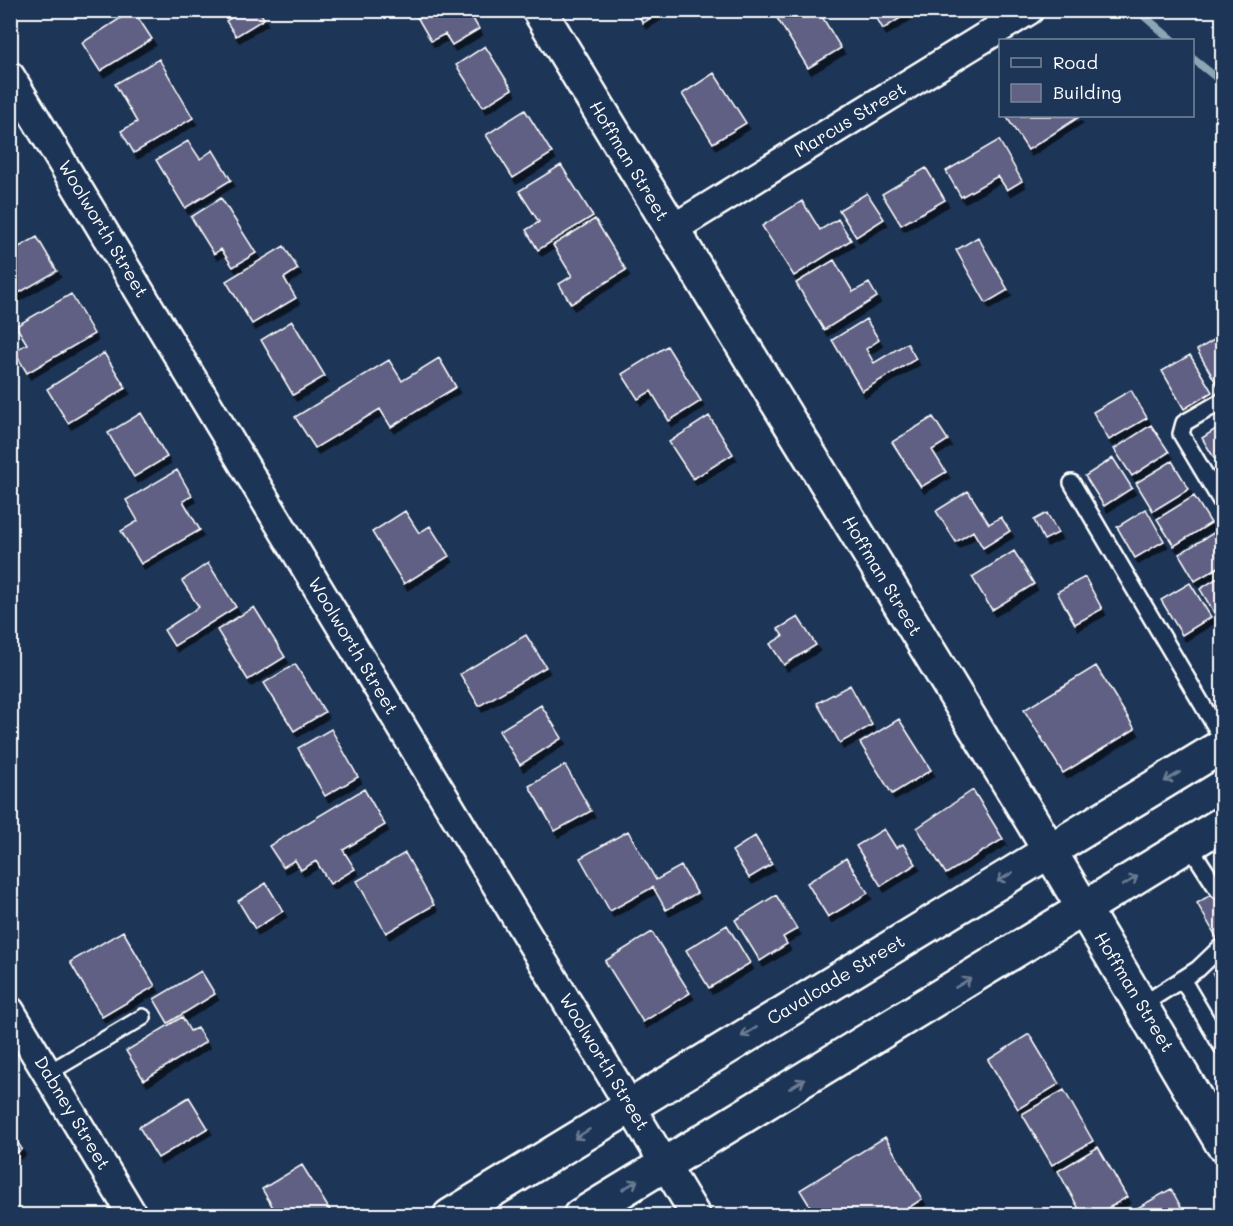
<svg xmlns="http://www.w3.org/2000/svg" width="1233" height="1226" font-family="Mali,sans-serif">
<defs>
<filter id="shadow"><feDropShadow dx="3.5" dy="6" stdDeviation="0" flood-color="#0009"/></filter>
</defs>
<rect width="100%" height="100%" fill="#1d3557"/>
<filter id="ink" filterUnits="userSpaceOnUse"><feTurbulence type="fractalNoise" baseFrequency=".0167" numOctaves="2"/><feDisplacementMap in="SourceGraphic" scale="12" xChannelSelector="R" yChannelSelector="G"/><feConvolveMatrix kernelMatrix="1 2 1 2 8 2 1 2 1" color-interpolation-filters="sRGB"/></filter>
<g filter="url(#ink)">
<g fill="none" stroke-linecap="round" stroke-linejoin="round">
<!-- stream -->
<path stroke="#8ca6b6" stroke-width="8" d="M 1137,10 L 1172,40
M 1192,58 L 1222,82"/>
</g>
<!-- building -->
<path fill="#616184" stroke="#fff" stroke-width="1.5" filter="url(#shadow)" d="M 133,10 L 152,39 L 100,71 L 82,43 Z
M 243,10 L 259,10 L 264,19 L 236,36 L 226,21 Z
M 413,10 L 468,10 L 479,29 L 452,45 L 445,34 L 431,41 Z
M 635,10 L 663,10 L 643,23 Z
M 772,10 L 818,10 L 841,48 L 808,68 Z
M 872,10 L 913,10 L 883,29 Z
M 485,46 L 512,89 L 483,107 L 456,65 Z
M 159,59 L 193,118 L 134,153 L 121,131 L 137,122 L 115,84 Z
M 714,73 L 746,123 L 713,143 L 682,94 Z
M 525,110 L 552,153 L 513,178 L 486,135 Z
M 1006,116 L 1078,116 L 1079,117 L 1028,150 Z
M 999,140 L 1022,181 L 1007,190 L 998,176 L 961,197 L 946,171 Z
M 188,141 L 200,159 L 213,150 L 231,180 L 185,208 L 156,160 Z
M 561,165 L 593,216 L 538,250 L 526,230 L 539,222 L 519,191 Z
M 926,168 L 945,200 L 901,225 L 882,194 Z
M 867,193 L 884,219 L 856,237 L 839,210 Z
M 221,198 L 256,253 L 233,267 L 221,249 L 214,254 L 191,217 Z
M 802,201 L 820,230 L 838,219 L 851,240 L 794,276 L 762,226 Z
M 595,219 L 626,270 L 571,304 L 559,284 L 572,276 L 553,245 Z
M 37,237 L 57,271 L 10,298 L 10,252 Z
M 978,237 L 1008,290 L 986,303 L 956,250 Z
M 284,246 L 298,269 L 284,278 L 296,298 L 252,324 L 226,281 Z
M 834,260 L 853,292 L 869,283 L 877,297 L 824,330 L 796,283 Z
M 71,294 L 94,334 L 27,373 L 14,351 L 27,344 L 16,326 Z
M 866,319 L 879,340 L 866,349 L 874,363 L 907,343 L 916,359 L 862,391 L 832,340 Z
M 292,321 L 325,376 L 293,395 L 261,340 Z
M 1222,335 L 1222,386 L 1219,388 L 1197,350 Z
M 667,346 L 701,401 L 669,421 L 651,391 L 638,399 L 622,374 Z
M 104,353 L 126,388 L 68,423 L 47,389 Z
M 1190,355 L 1212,392 L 1184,409 L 1162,371 Z
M 439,358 L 456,387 L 391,427 L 380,409 L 315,448 L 295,417 L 389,360 L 402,381 Z
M 1131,390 L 1147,418 L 1109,440 L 1093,412 Z
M 141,413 L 167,457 L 134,477 L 108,433 Z
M 709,416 L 733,454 L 693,479 L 669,442 Z
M 933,417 L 948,440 L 932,450 L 946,472 L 921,487 L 892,442 Z
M 1151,425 L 1169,452 L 1132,476 L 1114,449 Z
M 1222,425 L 1222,471 L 1202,438 Z
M 1113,458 L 1132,488 L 1104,506 L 1085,476 Z
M 1172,461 L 1189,489 L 1153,511 L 1136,483 Z
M 177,470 L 192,496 L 183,501 L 200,530 L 141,564 L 121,531 L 138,521 L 126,500 Z
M 968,491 L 989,524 L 1001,517 L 1010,531 L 983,548 L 973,531 L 956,542 L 936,511 Z
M 1194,496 L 1211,523 L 1174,546 L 1157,519 Z
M 1146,509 L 1164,541 L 1135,558 L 1117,527 Z
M 405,511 L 419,533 L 430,526 L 449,556 L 404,584 L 372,532 Z
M 1047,513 L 1058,533 L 1044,540 L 1034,520 Z
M 1215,532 L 1222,544 L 1222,565 L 1195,581 L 1179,554 Z
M 1014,551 L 1034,584 L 992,610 L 972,577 Z
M 208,563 L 236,607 L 174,646 L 164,630 L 199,607 L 182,581 Z
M 1222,575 L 1222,612 L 1216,616 L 1200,589 Z
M 1085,577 L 1102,609 L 1075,624 L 1057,592 Z
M 1190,583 L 1211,617 L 1182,635 L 1161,600 Z
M 254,607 L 285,657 L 248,680 L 217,630 Z
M 798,617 L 816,645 L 784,665 L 770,644 L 783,636 L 778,629 Z
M 526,635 L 546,667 L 479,706 L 460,674 Z
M 295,664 L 325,712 L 294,731 L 264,683 Z
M 1096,666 L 1135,729 L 1063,773 L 1024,710 Z
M 850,685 L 872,725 L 840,743 L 817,703 Z
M 541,705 L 562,738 L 520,765 L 499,731 Z
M 899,719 L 931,770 L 892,794 L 860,743 Z
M 331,729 L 358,777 L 325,796 L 298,748 Z
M 565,765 L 591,811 L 555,831 L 529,786 Z
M 364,789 L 385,825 L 343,850 L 355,869 L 330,884 L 316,861 L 301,870 L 295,860 L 283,867 L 269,846 Z
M 973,790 L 1003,839 L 946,874 L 917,828 Z
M 884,829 L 896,848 L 903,844 L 916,864 L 881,886 L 856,846 Z
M 628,831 L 656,880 L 681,866 L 697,893 L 666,910 L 653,887 L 610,911 L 580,858 Z
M 755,836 L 772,864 L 749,878 L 732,851 Z
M 405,853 L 434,905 L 386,933 L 357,881 Z
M 846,858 L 868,893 L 828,917 L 807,883 Z
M 266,883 L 283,911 L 255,929 L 238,901 Z
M 1222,888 L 1222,947 L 1197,903 Z
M 776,895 L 797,929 L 783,937 L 787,944 L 760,961 L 735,920 Z
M 727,925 L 750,963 L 709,988 L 686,950 Z
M 123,931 L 155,986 L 102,1017 L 70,962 Z
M 652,932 L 690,993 L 643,1022 L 605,961 Z
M 1222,969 L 1222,990 L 1213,974 Z
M 201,971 L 215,994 L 168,1023 L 154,999 Z
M 182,1017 L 190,1031 L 197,1028 L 206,1042 L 144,1080 L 126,1051 Z
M 1029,1034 L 1059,1084 L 1018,1109 L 988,1060 Z
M 1064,1090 L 1093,1141 L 1052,1165 L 1022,1114 Z
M 189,1097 L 208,1128 L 158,1158 L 139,1127 Z
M 10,1131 L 22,1149 L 10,1157 Z
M 885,1137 L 922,1199 L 896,1216 L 816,1216 L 800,1190 Z
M 1098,1147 L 1127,1197 L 1095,1216 L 1083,1216 L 1058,1171 Z
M 302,1165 L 331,1212 L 325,1216 L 278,1216 L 262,1189 Z
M 1171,1189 L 1186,1216 L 1126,1216 L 1125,1215 Z"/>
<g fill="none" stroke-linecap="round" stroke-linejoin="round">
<defs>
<path id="service" d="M 1222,401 L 1184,423 L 1181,434 L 1222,503
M 1072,483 L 1222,738
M 1189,845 L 1218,890
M 1182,979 L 1222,1047
M 1142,1005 L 1198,969 L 1222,946
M 48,1073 L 143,1017"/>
<path id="minor" d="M 10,76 L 696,1216
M 671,230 L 1029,10
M 10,1011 L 133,1216"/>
<path id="tertiary" d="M 539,10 L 1032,821 L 1222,1143"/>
<path id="secondary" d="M 450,1216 L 1222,746
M 580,1216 L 1222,824"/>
</defs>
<!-- service casing -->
<use href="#service" stroke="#fff" stroke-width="20"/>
<!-- minor casing -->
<use href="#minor" stroke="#fff" stroke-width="33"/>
<!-- tertiary casing -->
<use href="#tertiary" stroke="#fff" stroke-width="38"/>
<!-- secondary casing -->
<use href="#secondary" stroke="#fff" stroke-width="38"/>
<!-- service -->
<use href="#service" stroke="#1d3557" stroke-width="15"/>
<!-- minor -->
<use href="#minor" stroke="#1d3557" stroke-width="28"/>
<!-- tertiary -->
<use href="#tertiary" stroke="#1d3557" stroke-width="33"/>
<!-- secondary -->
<use href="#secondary" stroke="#1d3557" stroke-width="33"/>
</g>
<!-- one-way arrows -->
<defs><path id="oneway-shaft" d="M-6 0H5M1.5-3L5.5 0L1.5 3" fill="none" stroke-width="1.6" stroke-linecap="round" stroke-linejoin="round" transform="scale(1.5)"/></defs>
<g stroke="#6c7c92">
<use href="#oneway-shaft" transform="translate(1172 777) rotate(149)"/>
<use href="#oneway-shaft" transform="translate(1005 877) rotate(149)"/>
<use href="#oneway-shaft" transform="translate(1130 881) rotate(-32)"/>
<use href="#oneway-shaft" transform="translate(963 983) rotate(-31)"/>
<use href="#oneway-shaft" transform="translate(749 1032) rotate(149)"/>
<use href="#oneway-shaft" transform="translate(797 1084) rotate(-31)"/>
<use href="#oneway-shaft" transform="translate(582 1134) rotate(148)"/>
<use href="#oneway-shaft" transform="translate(630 1185) rotate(-31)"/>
</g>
</g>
<g text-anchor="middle" stroke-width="5" stroke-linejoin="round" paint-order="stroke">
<!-- street labels -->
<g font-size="18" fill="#fff" stroke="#1d3557">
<text transform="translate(850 120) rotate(-31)" y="6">Marcus Street</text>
<text transform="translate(629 161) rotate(59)" y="6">Hoffman Street</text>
<text transform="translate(103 229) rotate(59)" y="6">Woolworth Street</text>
<text transform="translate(882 576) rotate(59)" y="6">Hoffman Street</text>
<text transform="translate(353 646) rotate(59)" y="6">Woolworth Street</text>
<text transform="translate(836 980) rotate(-31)" y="6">Cavalcade Street</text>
<text transform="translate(1134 992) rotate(59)" y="6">Hoffman Street</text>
<text transform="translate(604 1062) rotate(59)" y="6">Woolworth Street</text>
<text transform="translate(72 1113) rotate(59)" y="6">Dabney Street</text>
</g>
</g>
<!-- margin -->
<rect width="1233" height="1226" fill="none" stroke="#1d3557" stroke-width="36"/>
<rect x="18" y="18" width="1197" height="1190" fill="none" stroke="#fff" stroke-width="2" filter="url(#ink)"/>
<!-- legend -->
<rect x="999" y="39" width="195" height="78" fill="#1d3557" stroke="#77869a" stroke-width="1.5"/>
<rect x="1011" y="58" width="30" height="9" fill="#1d3557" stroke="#77869a" stroke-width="1.5"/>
<text x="1053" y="69" font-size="18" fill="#ffffff">Road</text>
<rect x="1011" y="84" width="30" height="18" fill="#616184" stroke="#77869a" stroke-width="1.5"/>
<text x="1053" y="99" font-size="18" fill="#ffffff">Building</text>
</svg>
